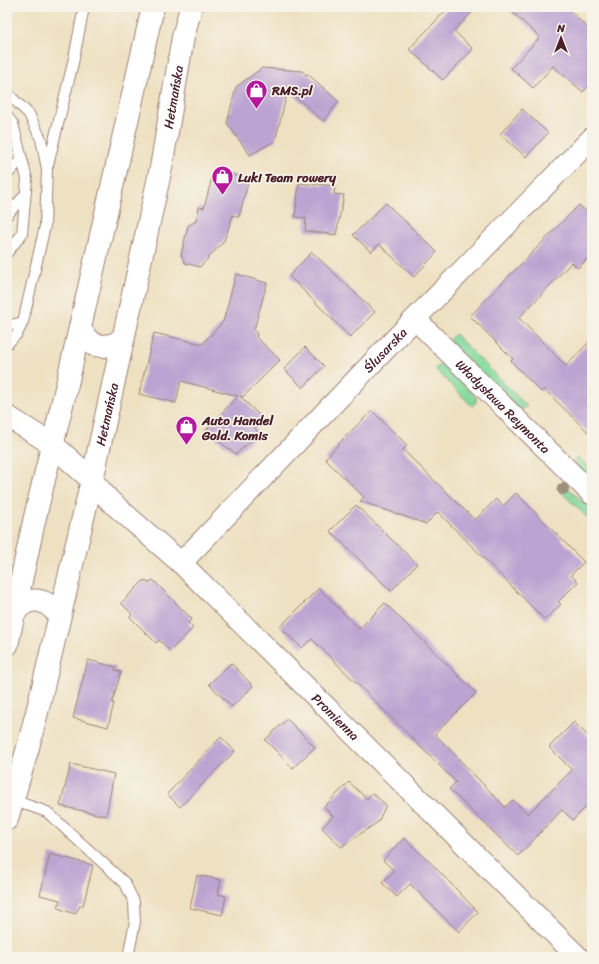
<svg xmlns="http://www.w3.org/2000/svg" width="599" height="964" font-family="Sriracha,sans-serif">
<rect width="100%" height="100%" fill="#f7f3e8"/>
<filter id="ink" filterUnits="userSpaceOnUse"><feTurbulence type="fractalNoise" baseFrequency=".025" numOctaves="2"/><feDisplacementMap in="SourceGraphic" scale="8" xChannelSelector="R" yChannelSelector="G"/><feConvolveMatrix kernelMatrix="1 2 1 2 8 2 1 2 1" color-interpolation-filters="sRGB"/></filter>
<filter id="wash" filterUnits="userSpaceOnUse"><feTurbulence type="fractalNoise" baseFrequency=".012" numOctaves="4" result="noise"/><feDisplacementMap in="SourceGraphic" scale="16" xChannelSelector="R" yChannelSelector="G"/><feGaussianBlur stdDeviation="0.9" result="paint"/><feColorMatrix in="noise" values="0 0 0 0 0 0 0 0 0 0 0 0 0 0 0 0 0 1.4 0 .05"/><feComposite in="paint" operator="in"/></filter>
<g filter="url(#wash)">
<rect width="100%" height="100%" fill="#eee1c2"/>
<!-- green -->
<path fill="#82d99d" stroke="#667c64" d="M 455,334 L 527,406 L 524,409 L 518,410 L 448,341 Z
M 442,363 L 476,397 L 476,402 L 472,406 L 435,369 Z
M 578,457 L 592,471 L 592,483 L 574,466 L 575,461 Z
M 560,484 L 565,485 L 592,511 L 592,517 L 589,519 L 556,487 Z"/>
<g id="blocks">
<!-- building -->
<path fill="#bca4d2" d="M 449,7 L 477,7 L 454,31 L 473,49 L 443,80 L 409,49 Z
M 506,7 L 566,7 L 592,32 L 592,83 L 583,92 L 553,66 L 533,88 L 511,68 L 540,37 Z
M 262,68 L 302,71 L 306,75 L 308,74 L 339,102 L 323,121 L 288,90 L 275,141 L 250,155 L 227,123 L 236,87 Z
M 522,109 L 548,133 L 526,157 L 500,134 Z
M 214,170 L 249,179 L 239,217 L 233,215 L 224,241 L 200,267 L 185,263 L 181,255 L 188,226 L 196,221 L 199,207 L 204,208 Z
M 299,183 L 316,185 L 317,184 L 335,186 L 334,194 L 344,195 L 336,235 L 305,231 L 306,218 L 295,217 Z
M 386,203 L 437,252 L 414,277 L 379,244 L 371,252 L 353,235 Z
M 579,205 L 592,217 L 592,254 L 578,268 L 572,262 L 519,318 L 566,366 L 592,339 L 592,436 L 544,389 L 541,392 L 511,361 L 513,359 L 470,316 Z
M 312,252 L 375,312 L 350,337 L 289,276 Z
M 236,274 L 267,283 L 254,330 L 257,334 L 256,337 L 280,360 L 243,397 L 240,396 L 263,419 L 255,428 L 259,434 L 236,454 L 205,431 L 238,396 L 181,381 L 176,403 L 139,394 L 154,333 L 202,344 L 223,322 Z
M 305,347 L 324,366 L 303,388 L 284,369 Z
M 372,411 L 407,445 L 403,450 L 475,520 L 496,499 L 503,506 L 516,493 L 584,562 L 571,575 L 578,582 L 558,602 L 561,604 L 545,620 L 438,512 L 426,524 L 360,501 L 364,497 L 325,459 L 345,437 Z
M 356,505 L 417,564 L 391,591 L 330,531 Z
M 144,580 L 149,583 L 153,580 L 192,619 L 188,623 L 193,628 L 170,651 L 159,640 L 156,643 L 130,617 L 132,614 L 121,603 Z
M 319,588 L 359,629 L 385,603 L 476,693 L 435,734 L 505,807 L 513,800 L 528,814 L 572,770 L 549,747 L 574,722 L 592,740 L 592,801 L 573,820 L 562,810 L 518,856 L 449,789 L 456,782 L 312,639 L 302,648 L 280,627 Z
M 88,660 L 116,667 L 115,670 L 121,672 L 112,703 L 114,703 L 108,727 L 73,718 Z
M 231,663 L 253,686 L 232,707 L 209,684 Z
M 287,719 L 315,747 L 293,768 L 265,740 Z
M 221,737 L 235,751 L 180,807 L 167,794 Z
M 71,764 L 114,774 L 106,816 L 60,806 Z
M 349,782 L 367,799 L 372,793 L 386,805 L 378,822 L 341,847 L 322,828 L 333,816 L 324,807 Z
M 404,838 L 430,862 L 478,912 L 459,932 L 410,884 L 397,897 L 382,883 L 394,871 L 383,860 Z
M 50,854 L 93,865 L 83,906 L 80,906 L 75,914 L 58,908 L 60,900 L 40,895 Z
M 197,875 L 221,880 L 218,894 L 226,896 L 222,915 L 190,908 Z"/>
</g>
</g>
<g filter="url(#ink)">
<use href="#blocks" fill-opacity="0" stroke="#9c8076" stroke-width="1"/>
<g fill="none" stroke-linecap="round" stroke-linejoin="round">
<defs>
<path id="lane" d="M 7,93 L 29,114 L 41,139 L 47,169 L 45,226 L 23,322 L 17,334 L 7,344
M 7,116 L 13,124 L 27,179 L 22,234 L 7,253
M 48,165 L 73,63 L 84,7
M 7,175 L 21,159
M 7,215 L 25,195
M 7,326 L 23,322
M 13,800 L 47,812 L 125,883 L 134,902 L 135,922 L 128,957"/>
<g id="street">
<path id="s1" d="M 415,319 L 592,494"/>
<path d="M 7,416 L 53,445"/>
<path id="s2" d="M 92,480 L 110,501 L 181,563 L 578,957"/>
<path id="s3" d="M 181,563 L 398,336 L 592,138"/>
</g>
<g id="secondary">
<path d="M 80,329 L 86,338 L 94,345 L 104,346 L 115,344 L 124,337"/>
<path d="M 53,445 L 92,480"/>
<path d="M 13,615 C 27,594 46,597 59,616"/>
<path d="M 7,645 L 35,517 L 68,380 L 153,7"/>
<path id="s4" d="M 7,819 L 27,751 L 38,708 L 92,480 L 161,168 L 183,37 L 191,7"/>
</g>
</defs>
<!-- lane casing -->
<use href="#lane" stroke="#9c8076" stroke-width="12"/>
<!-- street casing -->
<use href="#street" stroke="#9c8076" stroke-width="23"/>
<!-- secondary casing -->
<use href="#secondary" stroke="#9c8076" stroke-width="24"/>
<!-- lane -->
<use href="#lane" stroke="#fff" stroke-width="10"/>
<!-- street -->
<use href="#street" stroke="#fff" stroke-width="21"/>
<!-- secondary -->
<use href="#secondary" stroke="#fff" stroke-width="22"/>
</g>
<!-- trees -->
<circle fill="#9c907f" cx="563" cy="489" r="6"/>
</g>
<!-- icons -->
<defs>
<symbol id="shop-pin" viewBox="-11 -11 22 30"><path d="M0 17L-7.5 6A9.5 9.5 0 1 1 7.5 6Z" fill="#b5179e" stroke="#f7f3e8"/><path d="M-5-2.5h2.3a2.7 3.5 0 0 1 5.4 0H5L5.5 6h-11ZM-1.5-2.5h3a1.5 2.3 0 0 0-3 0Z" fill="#fff"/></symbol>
</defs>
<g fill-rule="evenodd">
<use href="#shop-pin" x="244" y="78" width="25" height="34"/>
<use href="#shop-pin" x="210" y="164" width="25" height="34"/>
<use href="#shop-pin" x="174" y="414" width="25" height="34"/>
</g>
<g text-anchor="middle" stroke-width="3.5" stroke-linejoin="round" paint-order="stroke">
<!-- poi labels -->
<g font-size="13" font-weight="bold" fill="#4a1f2b" stroke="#f7f3e8" text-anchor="start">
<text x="272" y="95">RMS.pl</text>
<text x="238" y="182">Luki Team rowery</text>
<text x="202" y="425">Auto Handel<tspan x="202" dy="15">Gold. Komis</tspan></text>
</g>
<!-- street labels -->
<g font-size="13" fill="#4a1f2b" stroke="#f7f3e8">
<text dy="5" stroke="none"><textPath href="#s4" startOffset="741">Hetmańska</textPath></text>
<text dy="5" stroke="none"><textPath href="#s3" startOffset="295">Ślusarska</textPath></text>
<text dy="5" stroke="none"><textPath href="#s1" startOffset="124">Władysława Reymonta</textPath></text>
<text dy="5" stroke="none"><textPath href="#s4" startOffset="417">Hetmańska</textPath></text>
<text dy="5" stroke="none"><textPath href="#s2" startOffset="340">Promienna</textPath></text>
</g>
</g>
<!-- margin -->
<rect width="599" height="964" fill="none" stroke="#f7f3e8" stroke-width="24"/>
<!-- north arrow -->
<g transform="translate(561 38)" stroke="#f7f3e8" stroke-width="3" paint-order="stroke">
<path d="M0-3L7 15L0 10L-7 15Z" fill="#4a1f2b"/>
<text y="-6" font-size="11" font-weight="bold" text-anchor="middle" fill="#4a1f2b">N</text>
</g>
</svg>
